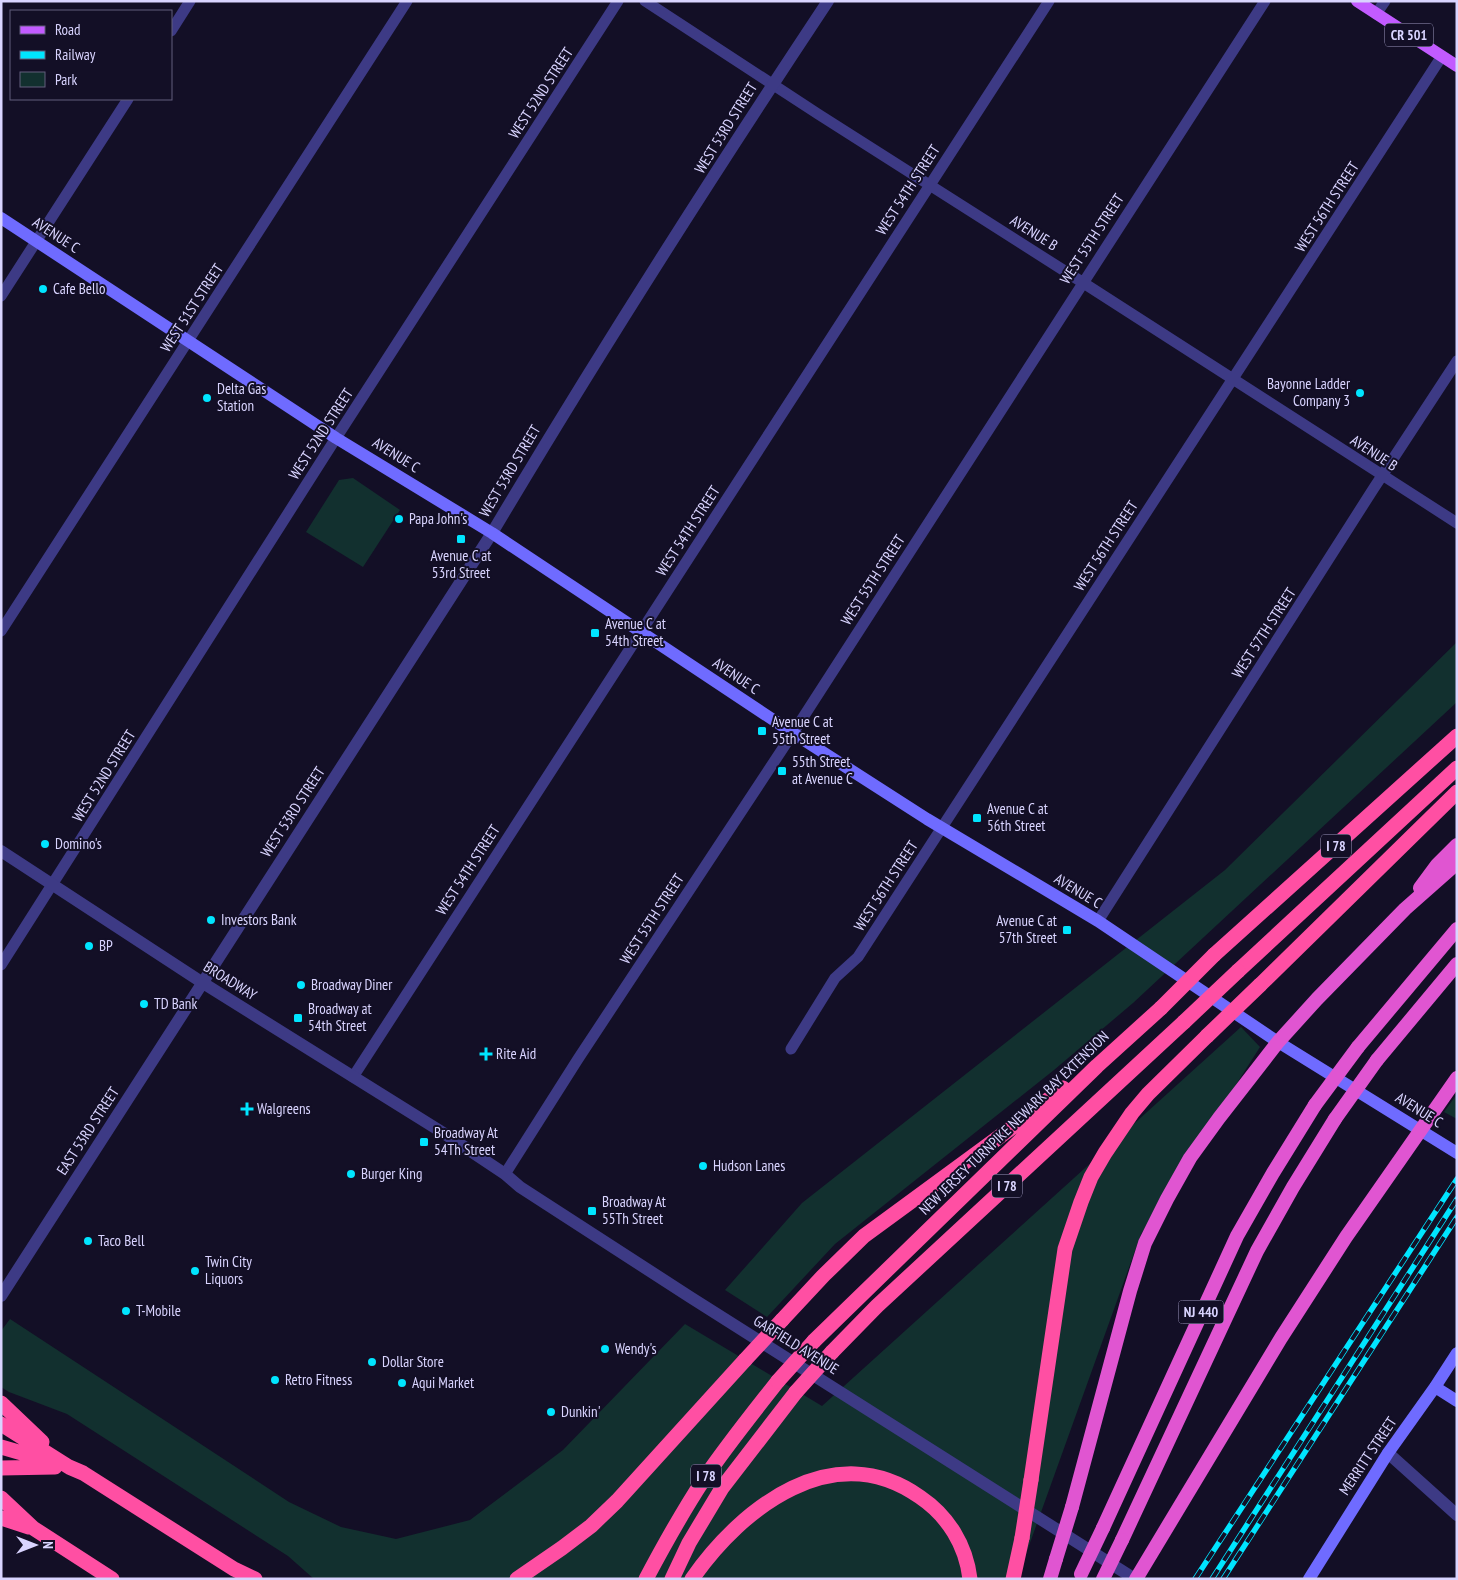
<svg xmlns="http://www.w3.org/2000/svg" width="1458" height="1580" font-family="'PT Sans Narrow',sans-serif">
<rect width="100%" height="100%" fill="#130f26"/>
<!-- green -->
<path fill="#12302f" d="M 353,478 L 400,510 L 363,567 L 306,532 L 339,480 Z
M 1457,642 L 1457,702 L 1133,1003 L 1054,1070 L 835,1244 L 767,1317 L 725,1290 L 802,1203 L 1225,870 Z
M 1241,1027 L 1260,1047 L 1141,1234 L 1017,1579 L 314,1579 L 288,1556 L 67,1414 L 9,1392 L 1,1387 L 1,1331 L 10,1319 L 289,1502 L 341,1527 L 396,1539 L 470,1520 L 563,1450 L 685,1324 L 822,1406 Z
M 1457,1094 L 1457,1119 L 1444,1112 Z"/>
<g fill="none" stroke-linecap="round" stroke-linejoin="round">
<!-- minor -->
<path stroke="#3d3a85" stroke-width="11" d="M 645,1 L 818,114 L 1082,282 L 1457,523
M 1376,14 L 1385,1
M 171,31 L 190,1
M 1,296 L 128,99
M 1,631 L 407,1
M 1098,921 L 1372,491 L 1457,361
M 1,965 L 336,438 L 618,1
M 791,1049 L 835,978 L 858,957 L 1442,56
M 353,1077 L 1049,1
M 505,1174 L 578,1059 L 793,733 L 1265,1"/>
<!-- tertiary -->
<path stroke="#3d3a85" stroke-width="12" d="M 1,851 L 203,983 L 445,1134 L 505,1174 L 520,1187 L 690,1297 L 1135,1579
M 1,1296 L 492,533 C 599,353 712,176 828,1
M 1388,1453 L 1457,1515"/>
<!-- secondary -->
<path stroke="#6f6bff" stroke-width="12" d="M 1,218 L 336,438 L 492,533 L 793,733 L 927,819 L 1098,921 L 1278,1042 L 1457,1153
M 1435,1387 L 1457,1401
M 1309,1579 L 1388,1453 L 1435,1387 L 1457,1353"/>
<!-- primary -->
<path stroke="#c25bff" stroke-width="12" d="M 1357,1 L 1457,66"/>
<!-- trunk -->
<path stroke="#e055d1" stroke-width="14" d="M 1420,888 L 1437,865 L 1457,845
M 1358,1047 L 1457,929
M 1377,1060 L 1457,964
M 1072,1507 L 1130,1291 L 1145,1243 L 1167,1199 L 1190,1158 L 1219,1118 L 1278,1042 L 1317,999 L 1405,909 L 1457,863
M 1103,1528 L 1237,1236 L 1273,1173 L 1315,1105
M 1122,1540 L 1257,1251 L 1293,1187 L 1335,1119
M 1050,1579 L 1056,1559
M 1136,1579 L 1281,1338 L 1346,1237 L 1457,1078"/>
<!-- motorway -->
<path stroke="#ff4fa3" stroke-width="15" d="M 1214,955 L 1457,736
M 1238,971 L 1457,768
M 1260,985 L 1457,792
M 782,1320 L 824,1275 L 864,1236 L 1025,1118 L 1063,1088
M 814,1341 L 1097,1066 L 1161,1008
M 832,1352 L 877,1306 L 1184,1022
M 1,1403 L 42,1442
M 1,1424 L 69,1467 L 83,1473 L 234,1569 L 255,1579
M 1,1447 L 53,1462
M 1,1468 L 55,1467
M 1031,1480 L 1065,1249 L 1081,1202 L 1091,1177 L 1105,1153 L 1132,1113 L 1148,1094 L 1207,1036
M 1,1498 L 33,1528 L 112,1579
M 1,1518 L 29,1527
M 517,1579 L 562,1548 L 591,1526 L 617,1501 L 745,1360
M 646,1579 C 664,1545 683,1511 704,1479 C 727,1445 753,1413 778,1381
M 672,1579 L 689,1543 L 722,1488 L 796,1392
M 692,1579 C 742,1507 834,1436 920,1497 C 948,1516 966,1545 970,1579
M 1013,1579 L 1022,1538"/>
<defs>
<path id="rail" d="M 1195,1579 L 1457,1179
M 1212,1579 L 1457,1199
M 1223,1579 L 1457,1217"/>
</defs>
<!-- rail casing -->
<use href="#rail" stroke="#00e5ff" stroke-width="5.5"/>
<!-- rail -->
<use href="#rail" stroke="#130f26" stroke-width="4" stroke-dasharray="11" stroke-linecap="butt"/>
<!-- trunk-bridge -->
<path stroke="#e055d1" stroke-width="14" d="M 1315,1105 L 1358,1047
M 1335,1119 L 1377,1060
M 1056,1559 L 1072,1507
M 1081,1574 L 1103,1528
M 1103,1579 L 1122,1540"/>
<!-- motorway-bridge -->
<path stroke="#ff4fa3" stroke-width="15" d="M 1161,1008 L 1214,955
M 1184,1022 L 1238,971
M 1207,1036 L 1260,985
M 745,1360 L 782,1320
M 778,1381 L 814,1341
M 796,1392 L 832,1352
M 1022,1538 L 1031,1480"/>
</g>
<!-- markers -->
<g fill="#00e5ff" stroke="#130f26" stroke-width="2">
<circle cx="43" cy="289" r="5"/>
<circle cx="1360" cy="393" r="5"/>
<circle cx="207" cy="398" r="5"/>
<circle cx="399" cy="519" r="5"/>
<rect x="456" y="534" width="10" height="10" rx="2.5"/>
<rect x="590" y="628" width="10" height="10" rx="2.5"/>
<rect x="757" y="726" width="10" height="10" rx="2.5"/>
<rect x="777" y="766" width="10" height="10" rx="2.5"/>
<rect x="972" y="813" width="10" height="10" rx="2.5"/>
<circle cx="45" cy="844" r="5"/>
<circle cx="211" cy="920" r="5"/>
<rect x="1062" y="925" width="10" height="10" rx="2.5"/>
<circle cx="89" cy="946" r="5"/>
<circle cx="301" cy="985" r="5"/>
<circle cx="144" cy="1004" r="5"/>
<rect x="293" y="1013" width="10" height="10" rx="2.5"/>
<path d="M483.5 1046.5h5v5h5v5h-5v5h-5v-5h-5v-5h5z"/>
<path d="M244.5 1101.5h5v5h5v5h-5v5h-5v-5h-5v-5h5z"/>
<rect x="419" y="1137" width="10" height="10" rx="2.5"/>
<circle cx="703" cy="1166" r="5"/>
<circle cx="351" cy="1174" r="5"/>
<rect x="587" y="1206" width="10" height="10" rx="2.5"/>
<circle cx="88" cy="1241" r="5"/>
<circle cx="195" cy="1271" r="5"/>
<circle cx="126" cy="1311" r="5"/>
<circle cx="605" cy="1349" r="5"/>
<circle cx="372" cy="1362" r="5"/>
<circle cx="275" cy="1380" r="5"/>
<circle cx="402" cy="1383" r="5"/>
<circle cx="551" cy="1412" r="5"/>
</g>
<g text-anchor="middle" stroke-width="4" stroke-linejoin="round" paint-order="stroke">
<!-- shield labels -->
<g fill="#130f26" stroke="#9e99be" stroke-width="1">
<rect x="1385" y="23.5" width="48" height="23" rx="4"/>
<rect x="1321" y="834.5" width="30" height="23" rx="4"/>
<rect x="992" y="1174.5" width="30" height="23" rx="4"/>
<rect x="1178.5" y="1300.5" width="45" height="23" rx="4"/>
<rect x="691" y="1464.5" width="30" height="23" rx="4"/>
</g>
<g font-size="14" font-weight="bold" fill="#d9d4ff">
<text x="1409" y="40">CR 501</text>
<text x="1336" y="851">I 78</text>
<text x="1007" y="1191">I 78</text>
<text x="1201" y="1317">NJ 440</text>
<text x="706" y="1481">I 78</text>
</g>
<!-- street labels -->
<g font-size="15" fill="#d9d4ff" stroke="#130f26">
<text transform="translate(541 93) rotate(-57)" y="5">WEST 52ND STREET</text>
<text transform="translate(726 128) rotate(-58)" y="5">WEST 53RD STREET</text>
<text transform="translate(908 190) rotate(-57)" y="5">WEST 54TH STREET</text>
<text transform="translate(1327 207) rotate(-57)" y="5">WEST 56TH STREET</text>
<text transform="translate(1034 233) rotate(32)" y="5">AVENUE B</text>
<text transform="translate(56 235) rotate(33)" y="5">AVENUE C</text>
<text transform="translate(1092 239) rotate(-57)" y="5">WEST 55TH STREET</text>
<text transform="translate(192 308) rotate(-57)" y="5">WEST 51ST STREET</text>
<text transform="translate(321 434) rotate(-57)" y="5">WEST 52ND STREET</text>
<text transform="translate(1374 453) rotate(33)" y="5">AVENUE B</text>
<text transform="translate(396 455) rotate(32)" y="5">AVENUE C</text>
<text transform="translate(510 471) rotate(-59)" y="5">WEST 53RD STREET</text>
<text transform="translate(688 531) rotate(-57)" y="5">WEST 54TH STREET</text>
<text transform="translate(1106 546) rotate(-57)" y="5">WEST 56TH STREET</text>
<text transform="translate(873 580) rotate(-57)" y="5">WEST 55TH STREET</text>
<text transform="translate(1264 633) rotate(-57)" y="5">WEST 57TH STREET</text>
<text transform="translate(736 676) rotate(34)" y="5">AVENUE C</text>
<text transform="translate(104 776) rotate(-58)" y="5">WEST 52ND STREET</text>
<text transform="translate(293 812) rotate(-57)" y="5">WEST 53RD STREET</text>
<text transform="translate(468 870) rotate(-57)" y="5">WEST 54TH STREET</text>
<text transform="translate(886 886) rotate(-57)" y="5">WEST 56TH STREET</text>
<text transform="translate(1078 891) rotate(31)" y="5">AVENUE C</text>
<text transform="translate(652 919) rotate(-57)" y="5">WEST 55TH STREET</text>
<text transform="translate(230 981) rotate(32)" y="5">BROADWAY</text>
<text transform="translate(1419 1110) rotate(32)" y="5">AVENUE C</text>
<text transform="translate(1014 1123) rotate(-44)" y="5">NEW JERSEY TURNPIKE NEWARK BAY EXTENSION</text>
<text transform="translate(88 1131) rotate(-57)" y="5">EAST 53RD STREET</text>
<text transform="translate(796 1345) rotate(32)" y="5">GARFIELD AVENUE</text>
<text transform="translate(1368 1456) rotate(-56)" y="5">MERRITT STREET</text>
</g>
<!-- poi labels -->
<g font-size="15" fill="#d9d4ff" stroke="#130f26" text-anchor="start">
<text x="53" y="294">Cafe Bello</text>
<text x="1350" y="389" text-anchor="end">Bayonne Ladder<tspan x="1350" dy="17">Company 3</tspan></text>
<text x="217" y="394">Delta Gas<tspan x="217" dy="17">Station</tspan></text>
<text x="409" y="524">Papa John's</text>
<text x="461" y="561" text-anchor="middle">Avenue C at<tspan x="461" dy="17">53rd Street</tspan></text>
<text x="605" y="629">Avenue C at<tspan x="605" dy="17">54th Street</tspan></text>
<text x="772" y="727">Avenue C at<tspan x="772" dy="17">55th Street</tspan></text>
<text x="792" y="767">55th Street<tspan x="792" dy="17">at Avenue C</tspan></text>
<text x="987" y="814">Avenue C at<tspan x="987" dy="17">56th Street</tspan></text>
<text x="55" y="849">Domino's</text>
<text x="221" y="925">Investors Bank</text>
<text x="1057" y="926" text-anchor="end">Avenue C at<tspan x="1057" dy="17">57th Street</tspan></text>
<text x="99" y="951">BP</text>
<text x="311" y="990">Broadway Diner</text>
<text x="154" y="1009">TD Bank</text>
<text x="308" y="1014">Broadway at<tspan x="308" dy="17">54th Street</tspan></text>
<text x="496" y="1059">Rite Aid</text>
<text x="257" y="1114">Walgreens</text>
<text x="434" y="1138">Broadway At<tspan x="434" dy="17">54Th Street</tspan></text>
<text x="713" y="1171">Hudson Lanes</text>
<text x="361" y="1179">Burger King</text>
<text x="602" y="1207">Broadway At<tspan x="602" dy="17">55Th Street</tspan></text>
<text x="98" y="1246">Taco Bell</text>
<text x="205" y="1267">Twin City<tspan x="205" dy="17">Liquors</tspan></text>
<text x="136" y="1316">T-Mobile</text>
<text x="615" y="1354">Wendy's</text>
<text x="382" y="1367">Dollar Store</text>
<text x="285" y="1385">Retro Fitness</text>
<text x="412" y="1388">Aqui Market</text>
<text x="561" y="1417">Dunkin'</text>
</g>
</g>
<!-- border -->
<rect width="1458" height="1580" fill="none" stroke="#d9d4ff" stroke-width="5"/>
<!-- legend -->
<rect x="10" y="10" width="162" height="90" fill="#130f26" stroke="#625e7d"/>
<rect x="20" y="26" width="25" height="8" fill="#c25bff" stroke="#625e7d"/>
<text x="55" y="35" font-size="15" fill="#d9d4ff">Road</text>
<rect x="20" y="51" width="25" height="8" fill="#00e5ff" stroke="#625e7d"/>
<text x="55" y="60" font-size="15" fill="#d9d4ff">Railway</text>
<rect x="20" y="72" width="25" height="15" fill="#12302f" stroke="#625e7d"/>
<text x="55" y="85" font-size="15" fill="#d9d4ff">Park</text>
<!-- north arrow -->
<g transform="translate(35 1545) rotate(90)" stroke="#130f26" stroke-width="4" paint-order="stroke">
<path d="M0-4L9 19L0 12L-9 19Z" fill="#d9d4ff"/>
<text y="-8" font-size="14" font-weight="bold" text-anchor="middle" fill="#d9d4ff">N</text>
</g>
</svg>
